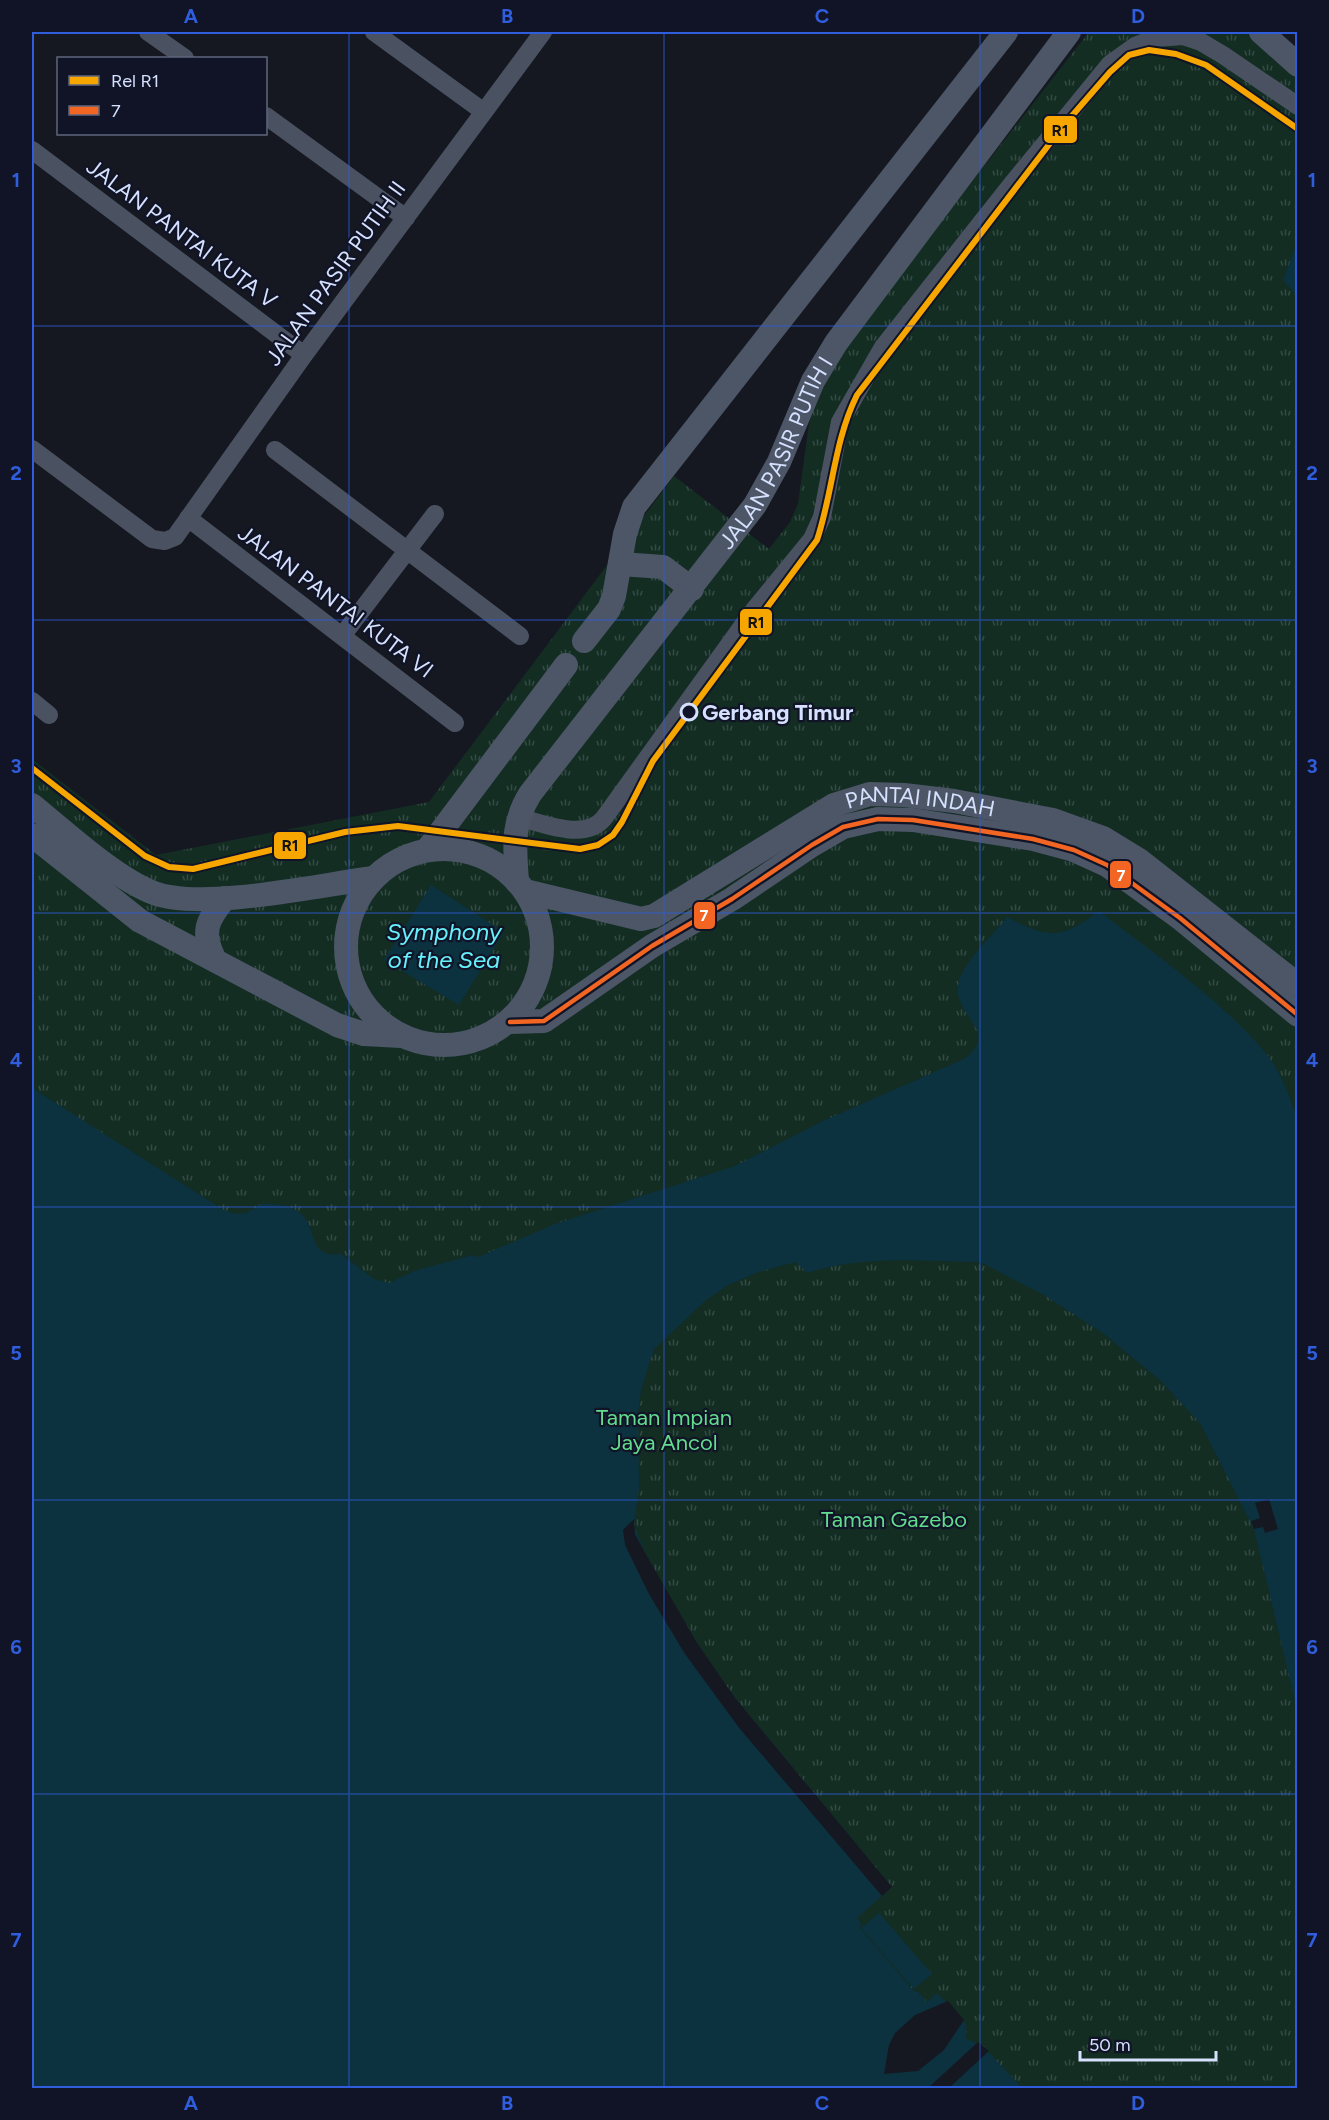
<svg xmlns="http://www.w3.org/2000/svg" width="1329" height="2120" font-family="Figtree,sans-serif">
<defs>
<pattern id="park-tufts" width="24" height="20" patternUnits="userSpaceOnUse" patternTransform="scale(1.5)"><rect width="24" height="20" fill="#132d23"/><path d="M3 7l-1-3M5 7V3M7 7l1-3M15 17l-1-3M17 17v-4M19 17l1-3" fill="none" stroke="#344b44"/></pattern>
</defs>
<rect width="100%" height="100%" fill="#151821"/>
<!-- park -->
<path fill="url(#park-tufts)" d="M 1089,32 L 1261,32 L 1297,62 L 1297,2088 L 60,2088 L 32,2003 L 32,759 L 156,855 L 429,802 L 674,476 L 769,549 L 790,522 L 798,504 L 809,424 L 816,397 L 854,332 Z"/>
<!-- water -->
<path fill="#0c3240" d="M 1297,243 L 1297,296 L 1283,280 Z
M 431,885 L 504,932 L 459,1005 L 384,960 Z
M 1099,911 C 1155,955 1218,997 1264,1051 C 1280,1070 1288,1094 1297,1117 L 1297,1709 L 1254,1529 L 1200,1423 L 1161,1381 L 1104,1334 L 1044,1295 L 984,1264 L 978,1262 C 921,1261 862,1255 807,1273 L 796,1262 L 761,1271 L 728,1285 L 705,1301 L 654,1349 L 641,1390 L 638,1413 L 639,1487 L 634,1524 L 644,1551 L 680,1618 L 713,1667 L 735,1698 L 892,1887 L 857,1918 L 862,1925 L 859,1927 L 915,1992 L 917,1991 L 927,2002 L 937,1993 L 966,2024 L 966,2039 L 982,2045 L 1022,2088 L 32,2088 L 32,1088 L 222,1209 C 239,1217 246,1215 261,1204 C 276,1204 294,1204 305,1218 C 317,1234 309,1258 341,1254 L 374,1279 L 389,1283 L 414,1271 L 473,1255 L 478,1257 L 555,1224 L 735,1166 L 823,1121 L 964,1059 C 1001,1031 954,1017 958,986 C 961,964 993,935 1007,917 C 1049,939 1061,940 1099,911 Z
M 879,1913 L 932,1974 L 914,1989 L 861,1928 Z"/>
<!-- pier -->
<path fill="#151821" d="M 1269,1499 L 1278,1529 L 1265,1533 L 1263,1527 L 1254,1529 L 1251,1521 L 1260,1518 L 1255,1503 Z
M 634,1519 L 635,1534 L 644,1551 L 697,1643 L 735,1698 L 892,1887 L 882,1896 L 740,1729 L 685,1654 L 649,1594 L 625,1545 L 623,1530 Z
M 948,2001 L 964,2020 L 944,2050 L 918,2071 L 884,2074 L 889,2045 L 895,2033 L 915,2015 Z
M 978,2042 L 989,2051 L 949,2088 L 928,2088 Z"/>
<g fill="none" stroke-linecap="round" stroke-linejoin="round">
<!-- street -->
<path stroke="#4a5262" stroke-width="18" d="M 148,32 L 185,58
M 374,32 L 484,112
M 266,116 L 406,218
M 32,150 L 304,355
M 32,449 L 152,539 L 165,541 L 175,537 L 304,355 L 543,32
M 275,450 L 520,636
M 188,518 L 455,723
M 342,636 L 435,514
M 32,701 L 49,715
M 517,817 C 543,823 585,842 604,818 L 754,610 L 812,539 L 822,517 L 840,422 L 883,347 L 1011,185 L 1110,64 L 1135,46 L 1156,38 L 1183,36 L 1201,42 L 1223,55 L 1298,106"/>
<!-- secondary -->
<g stroke="#4c5667" stroke-width="24">
<path d="M 1261,32 L 1298,65"/>
<path d="M 621,564 L 663,567 L 692,589"/>
<path d="M 584,641 L 609,609 L 614,596 L 625,534 L 634,507 L 1006,32"/>
<path d="M 32,805 C 64,831 116,879 154,893 C 202,911 320,885 373,878"/>
<path d="M 32,835 L 140,921 L 337,1025 L 364,1034 L 401,1036"/>
<circle cx="444" cy="947" r="98"/>
<path d="M 427,850 L 566,665"/>
<path id="s1" d="M 517,882 C 515,847 511,825 530,794 L 755,505 L 779,462 L 813,381 L 836,343 L 1069,32"/>
<path id="s2" d="M 525,891 L 641,919 L 654,916 L 834,805 L 870,794 L 904,795 L 954,801 L 1053,820 L 1103,838 L 1139,860 L 1298,985"/>
<path d="M 214,958 C 201,932 207,920 225,898"/>
<path d="M 510,1022 L 544,1021 L 652,946 L 732,899 L 812,845 L 843,827 L 878,819 L 913,820 L 1033,839 L 1074,850 L 1107,865 L 1180,918 L 1298,1015"/>
</g>
<defs>
<path id="bus-1" d="M 510,1022 L 544,1021 L 652,946 L 732,899 L 812,845 L 843,827 L 878,819 L 913,820 L 1033,839 L 1074,850 L 1107,865 L 1180,918 L 1298,1015"/>
</defs>
<!-- bus-1 casing -->
<use href="#bus-1" stroke="#101426" stroke-width="9"/>
<!-- bus-1 -->
<use href="#bus-1" stroke="#f26522" stroke-width="4.5"/>
<defs>
<path id="rail-1" d="M 32,768 L 145,856 L 169,867 L 193,869 L 345,832 L 398,826 L 580,849 L 598,845 L 613,835 L 622,822 L 653,761 L 817,540 C 833,492 834,441 857,395 L 1064,125 L 1110,72 L 1129,55 L 1149,50 L 1176,54 L 1206,65 L 1298,129"/>
</defs>
<!-- rail-1 casing -->
<use href="#rail-1" stroke="#101426" stroke-width="10"/>
<!-- rail-1 -->
<use href="#rail-1" stroke="#f7a600" stroke-width="6"/>
</g>
<!-- grid -->
<path fill="none" stroke="#2f5ddc" stroke-width="1.5" stroke-opacity="0.55" d="M 349,32 L 349,2088M 664,32 L 664,2088M 980,32 L 980,2088M 32,326 L 1298,326M 32,620 L 1298,620M 32,913 L 1298,913M 32,1207 L 1298,1207M 32,1500 L 1298,1500M 32,1794 L 1298,1794"/>
<!-- markers -->
<circle fill="#101426" stroke="#d5e1fe" stroke-width="3" cx="689" cy="712" r="8"/>
<g text-anchor="middle" stroke-width="4.5" stroke-linejoin="round" paint-order="stroke">
<!-- street labels -->
<g font-size="22" fill="#d5e1fe" stroke="#101426">
<text transform="translate(182 233) rotate(37)" y="8">JALAN PANTAI KUTA V</text>
<text transform="translate(335 273) rotate(-54)" y="8">JALAN PASIR PUTIH II</text>
<text dy="8" stroke="none"><textPath href="#s1" startOffset="513">JALAN PASIR PUTIH I</textPath></text>
<text transform="translate(336 601) rotate(37)" y="8">JALAN PANTAI KUTA VI</text>
<text dy="8" stroke="none"><textPath href="#s2" startOffset="432">PANTAI INDAH</textPath></text>
</g>
<!-- stop labels -->
<g font-size="22" font-weight="bold" fill="#d5e1fe" stroke="#101426" text-anchor="start">
<text x="702" y="720">Gerbang Timur</text>
</g>
<!-- park labels -->
<g font-size="22" fill="#62dd8e" stroke="#101426">
<text x="664" y="1425">Taman Impian<tspan x="664" dy="25">Jaya Ancol</tspan></text>
<text x="894" y="1527">Taman Gazebo</text>
</g>
<!-- water labels -->
<g font-size="24" font-style="italic" fill="#66f1fc" stroke="#101426">
<text x="444" y="940">Symphony<tspan x="444" dy="28">of the Sea</tspan></text>
</g>
</g>
<g stroke="#101426" stroke-width="2">
<rect x="1043" y="115" width="35" height="29" rx="6" fill="#f7a600"/>
<rect x="739" y="608" width="34" height="28" rx="6" fill="#f7a600"/>
<rect x="273" y="831" width="34" height="29" rx="6" fill="#f7a600"/>
<rect x="1109" y="860" width="23" height="29" rx="6" fill="#f26522"/>
<rect x="693" y="901" width="23" height="29" rx="6" fill="#f26522"/>
</g>
<g font-size="16" text-anchor="middle" font-weight="bold" fill="#fff">
<text x="1121" y="881">7</text>
<text x="704" y="921">7</text>
</g>
<g font-size="16" text-anchor="middle" font-weight="bold" fill="#111">
<text x="1060" y="136">R1</text>
<text x="756" y="628">R1</text>
<text x="290" y="851">R1</text>
</g>
<!-- border -->
<rect width="1329" height="2120" fill="none" stroke="#101426" stroke-width="66"/>
<!-- legend -->
<rect x="57" y="57" width="210" height="78" fill="#101426" stroke="#5f667c" stroke-width="1.5"/>
<rect x="69" y="76" width="30" height="9" fill="#f7a600" stroke="#5f667c" stroke-width="1.5"/>
<text x="111" y="87" font-size="18" fill="#d5e1fe">Rel R1</text>
<rect x="69" y="106" width="30" height="9" fill="#f26522" stroke="#5f667c" stroke-width="1.5"/>
<text x="111" y="117" font-size="18" fill="#d5e1fe">7</text>
<!-- scale -->
<path d="M1080 2051v9h136v-9" fill="none" stroke="#d5e1fe" stroke-width="3"/>
<text x="1089" y="2051" font-size="18" fill="#d5e1fe" stroke="#101426" stroke-width="4.5" paint-order="stroke">50 m</text>
<rect x="33" y="33" width="1263" height="2054" fill="none" stroke="#2f5ddc" stroke-width="2"/>
<g font-size="20" text-anchor="middle" font-weight="bold" fill="#2f5ddc">
<text x="191" y="23">A</text>
<text x="507" y="23">B</text>
<text x="822" y="23">C</text>
<text x="1138" y="23">D</text>
<text x="16" y="187">1</text>
<text x="1312" y="187">1</text>
<text x="16" y="480">2</text>
<text x="1312" y="480">2</text>
<text x="16" y="773">3</text>
<text x="1312" y="773">3</text>
<text x="16" y="1067">4</text>
<text x="1312" y="1067">4</text>
<text x="16" y="1360">5</text>
<text x="1312" y="1360">5</text>
<text x="16" y="1654">6</text>
<text x="1312" y="1654">6</text>
<text x="16" y="1947">7</text>
<text x="1312" y="1947">7</text>
<text x="191" y="2110">A</text>
<text x="507" y="2110">B</text>
<text x="822" y="2110">C</text>
<text x="1138" y="2110">D</text>
</g>
</svg>
